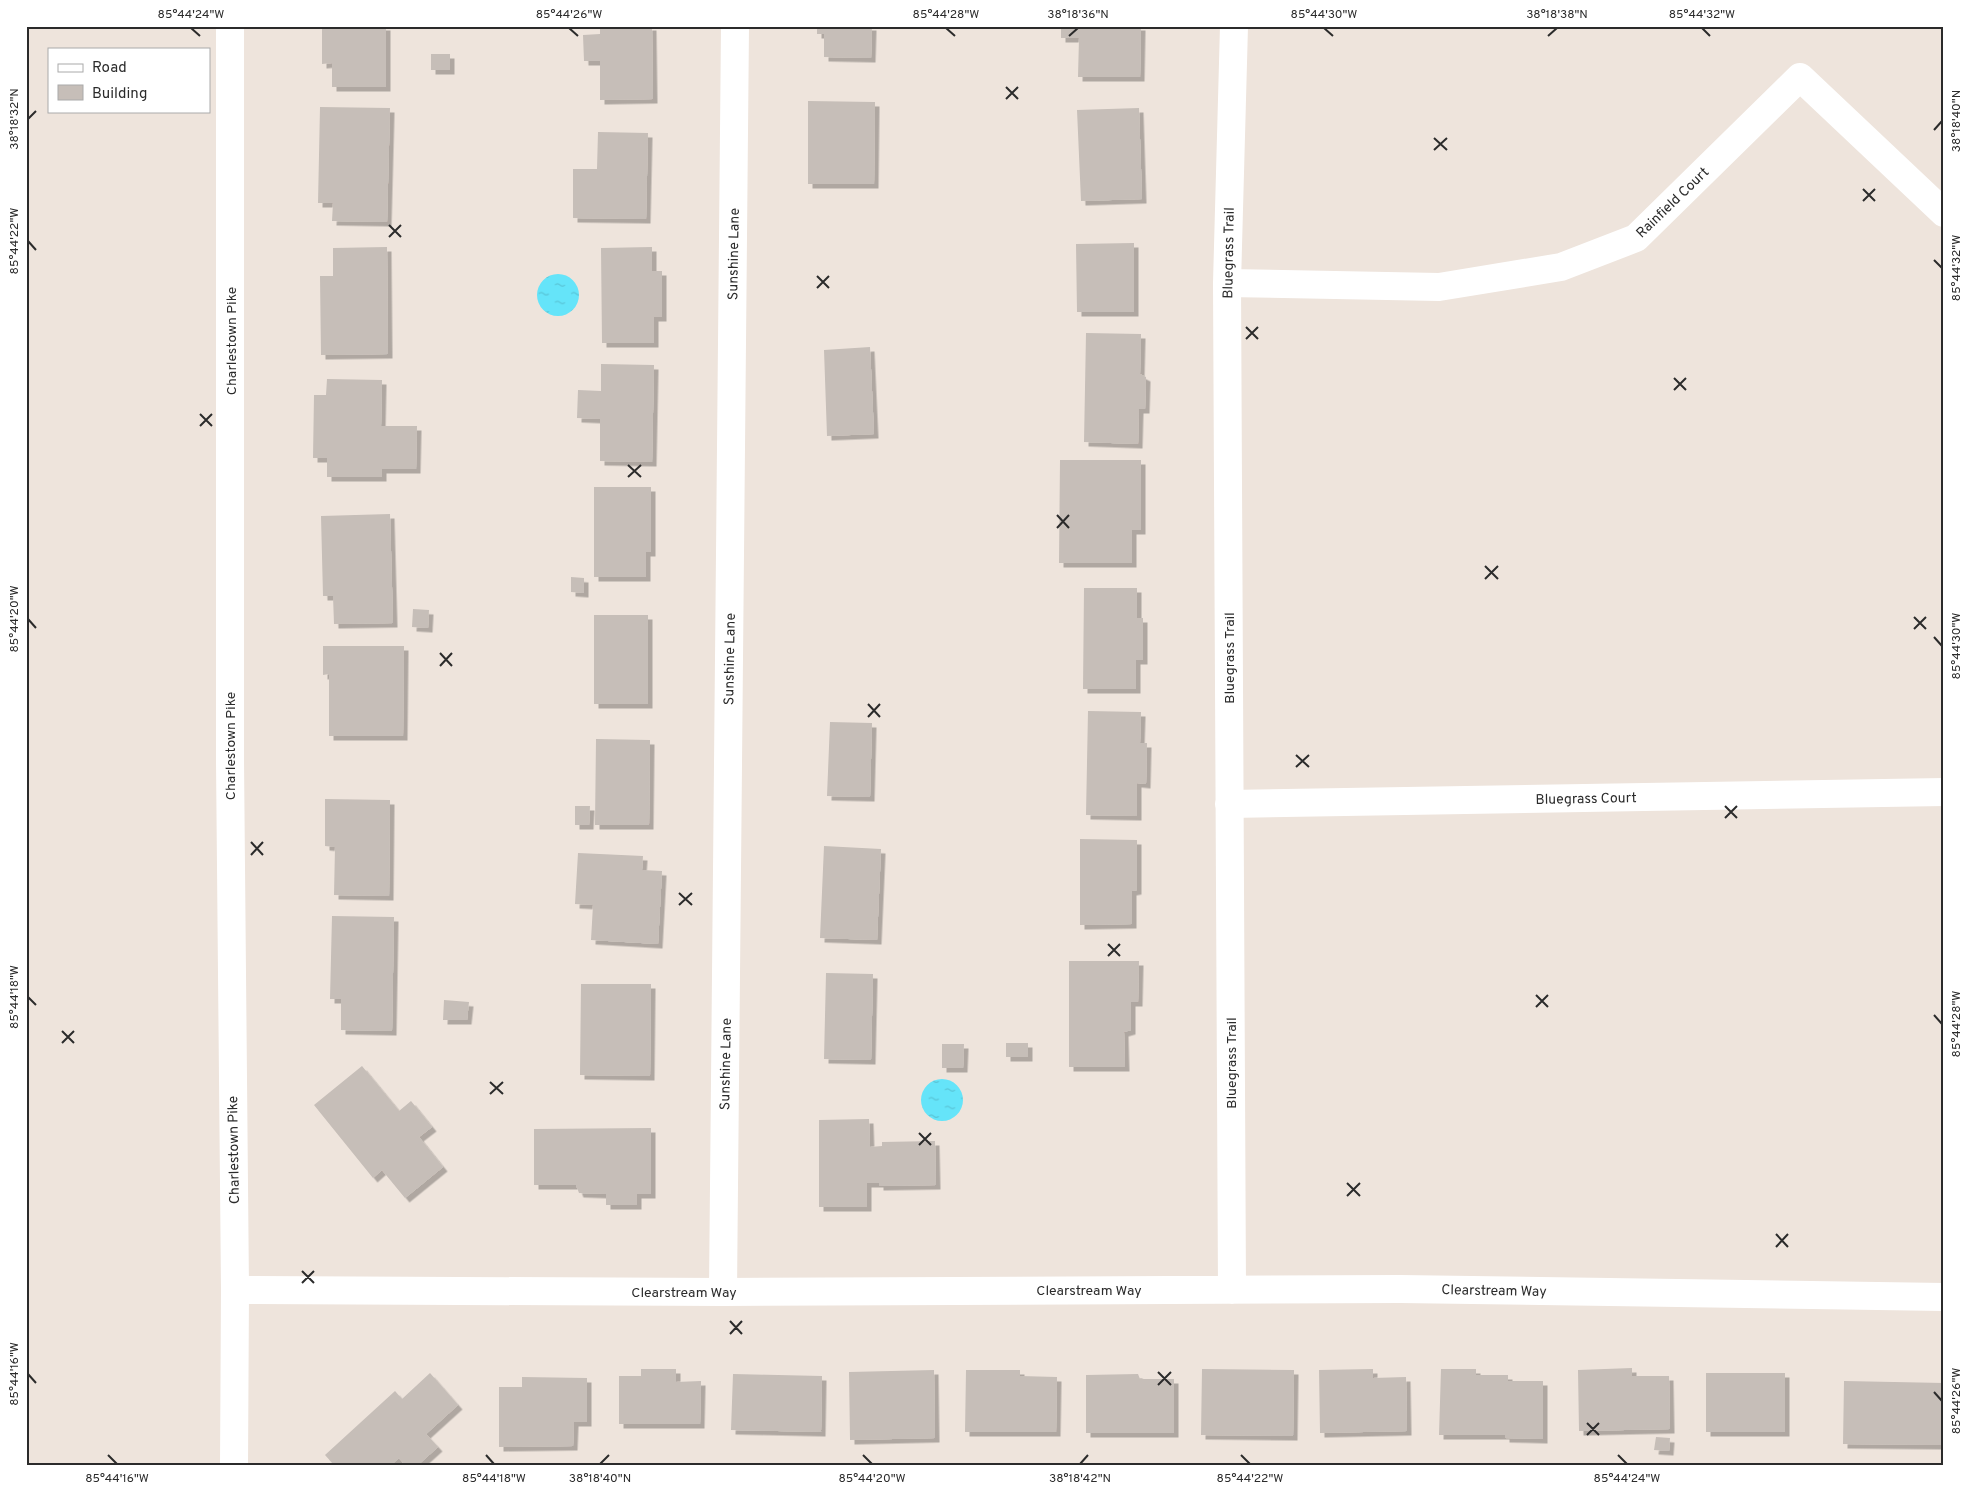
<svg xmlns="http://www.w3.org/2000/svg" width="1970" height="1491" font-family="Overpass,sans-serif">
<defs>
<pattern id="water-ripples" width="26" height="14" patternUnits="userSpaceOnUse" patternTransform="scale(1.25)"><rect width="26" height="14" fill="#65e4f9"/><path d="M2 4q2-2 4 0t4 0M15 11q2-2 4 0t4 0" fill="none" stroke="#58c4d6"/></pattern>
<filter id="shadow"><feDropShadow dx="4.5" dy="4.5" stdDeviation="0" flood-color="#0004"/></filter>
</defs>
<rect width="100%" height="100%" fill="#eee4dc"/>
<!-- water -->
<path fill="url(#water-ripples)" d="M537 295a21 21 0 1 1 42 0a21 21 0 1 1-42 0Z
M921 1100a21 21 0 1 1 42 0a21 21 0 1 1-42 0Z"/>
<!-- building -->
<path fill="#c6beb8" filter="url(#shadow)" d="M 322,26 L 386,26 L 386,87 L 332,87 L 332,63 L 322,64 Z
M 600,26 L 652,26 L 653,99 L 600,100 L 600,61 L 584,61 L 583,35 L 600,34 Z
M 817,26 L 872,26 L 871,58 L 824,57 L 824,34 L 817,34 Z
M 1061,26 L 1141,26 L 1140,77 L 1078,77 L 1079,38 L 1061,38 Z
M 431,54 L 450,54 L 450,70 L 431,70 Z
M 808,101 L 875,102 L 874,184 L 808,184 Z
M 320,107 L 390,108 L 387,222 L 332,221 L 333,203 L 318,203 Z
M 1139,108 L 1142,199 L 1081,201 L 1077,110 Z
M 598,132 L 648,133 L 646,219 L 573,218 L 573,169 L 597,169 Z
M 1134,243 L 1134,312 L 1077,312 L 1076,244 Z
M 387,247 L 388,354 L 321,355 L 320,276 L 333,276 L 333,248 Z
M 652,247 L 652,271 L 662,271 L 662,317 L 654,317 L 654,343 L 602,343 L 601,248 Z
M 1086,333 L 1141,334 L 1140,374 L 1146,377 L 1145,409 L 1139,409 L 1138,444 L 1084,442 Z
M 870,347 L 874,434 L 827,436 L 824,350 Z
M 601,364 L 654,365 L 652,462 L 600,461 L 600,419 L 577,418 L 578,390 L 601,391 Z
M 327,379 L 382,380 L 381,426 L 417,426 L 416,469 L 382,469 L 382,477 L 327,477 L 327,458 L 313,458 L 314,395 L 326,395 Z
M 1060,460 L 1141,460 L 1141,530 L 1132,530 L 1132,563 L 1059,563 Z
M 594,487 L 651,487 L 651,552 L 646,552 L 646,577 L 594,577 Z
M 390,514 L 393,623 L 334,624 L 333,596 L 323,596 L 321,516 Z
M 571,577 L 584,578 L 584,593 L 571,592 Z
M 1084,588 L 1137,588 L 1137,618 L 1143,618 L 1143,660 L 1136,660 L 1136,689 L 1083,689 Z
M 413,609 L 429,610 L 428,628 L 412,627 Z
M 594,615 L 648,615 L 648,704 L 594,704 Z
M 323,646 L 404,646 L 403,736 L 329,736 L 329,674 L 323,675 Z
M 1088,711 L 1141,712 L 1140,743 L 1147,743 L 1146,784 L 1137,783 L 1137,816 L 1086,815 Z
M 830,722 L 872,723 L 870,797 L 827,796 Z
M 596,739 L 650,740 L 649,825 L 595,825 Z
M 325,799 L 390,800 L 389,896 L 334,895 L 335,847 L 325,846 Z
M 575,806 L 590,806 L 589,825 L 575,825 Z
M 1080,839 L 1137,840 L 1137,890 L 1132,891 L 1132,924 L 1080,925 Z
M 824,846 L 881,849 L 877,940 L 820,938 Z
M 578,853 L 643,856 L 642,870 L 662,871 L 658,944 L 591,940 L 593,905 L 575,904 Z
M 332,916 L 394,917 L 392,1031 L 341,1030 L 341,999 L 330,999 Z
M 1069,961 L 1139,961 L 1138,1002 L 1131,1002 L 1131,1030 L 1124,1032 L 1125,1067 L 1069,1067 Z
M 826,973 L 873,974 L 871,1060 L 824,1059 Z
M 581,984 L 651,984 L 650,1076 L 580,1075 Z
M 444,1000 L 469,1002 L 467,1020 L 443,1020 Z
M 1006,1043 L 1028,1043 L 1028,1057 L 1006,1057 Z
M 942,1044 L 964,1044 L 963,1068 L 942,1068 Z
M 362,1066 L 399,1111 L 411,1101 L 432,1127 L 419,1137 L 443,1167 L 405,1198 L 382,1170 L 373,1178 L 314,1105 Z
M 869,1119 L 870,1147 L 882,1146 L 882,1142 L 935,1141 L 936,1185 L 879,1186 L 879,1183 L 867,1183 L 867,1207 L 819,1207 L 819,1120 Z
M 651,1128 L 651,1194 L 637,1194 L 637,1205 L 606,1205 L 606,1194 L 579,1193 L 576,1185 L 534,1185 L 534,1129 Z
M 1632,1368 L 1632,1376 L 1669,1376 L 1670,1429 L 1579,1431 L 1578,1370 Z
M 641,1369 L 676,1369 L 676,1382 L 701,1381 L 700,1424 L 619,1424 L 619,1376 L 641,1376 Z
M 1202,1369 L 1294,1370 L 1293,1436 L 1201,1435 Z
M 1373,1369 L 1373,1378 L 1406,1377 L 1407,1431 L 1320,1433 L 1319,1370 Z
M 1441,1369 L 1476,1369 L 1476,1375 L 1508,1375 L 1508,1381 L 1543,1381 L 1543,1439 L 1505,1438 L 1505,1435 L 1439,1435 Z
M 934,1370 L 935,1438 L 850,1440 L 849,1372 Z
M 966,1370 L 1020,1370 L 1020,1376 L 1057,1377 L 1056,1432 L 965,1432 Z
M 430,1373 L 458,1405 L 426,1434 L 438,1447 L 418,1465 L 405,1465 L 399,1458 L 391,1465 L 334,1465 L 325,1455 L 395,1391 L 402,1399 Z
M 1706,1373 L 1785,1373 L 1785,1432 L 1706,1432 Z
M 733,1374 L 822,1376 L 821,1432 L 731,1430 Z
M 1138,1374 L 1140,1379 L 1174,1379 L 1174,1433 L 1086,1433 L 1086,1375 Z
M 522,1377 L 587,1378 L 587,1422 L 574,1422 L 573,1446 L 499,1447 L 499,1387 L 522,1387 Z
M 1844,1381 L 1944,1383 L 1944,1445 L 1843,1444 Z
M 1656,1437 L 1670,1438 L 1669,1451 L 1654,1450 Z"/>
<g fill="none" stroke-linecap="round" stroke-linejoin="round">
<!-- minor -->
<path stroke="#fff" stroke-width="28" d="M 1227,283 L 1439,287 L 1561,267 L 1636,238 L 1800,77 L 1944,213
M 1229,804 L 1944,792
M 235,1290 L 723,1292 L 1400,1289 L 1944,1297
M 1232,1290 L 1227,283 L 1234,26
M 723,1292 L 735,26"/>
<!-- tertiary -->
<path stroke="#fff" stroke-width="28" d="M 230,26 L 230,761 L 235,1290 L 234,1465"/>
</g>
<!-- ticks -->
<path fill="none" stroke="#2b2b2b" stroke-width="2" d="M 191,28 L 200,36M 569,28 L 578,36M 946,28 L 955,36M 1324,28 L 1333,36M 1702,28 L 1710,36M 1069,36 L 1078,28M 1548,36 L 1557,28M 1006,87 L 1018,99M 1006,99 L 1018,87M 28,119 L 36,111M 1934,130 L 1942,121M 1434,138 L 1447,150M 1434,150 L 1447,138M 1863,189 L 1875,201M 1863,201 L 1875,189M 389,225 L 401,237M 389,237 L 401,225M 28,241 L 36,250M 1934,260 L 1942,268M 817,276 L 829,288M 817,288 L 829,276M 1246,327 L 1258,339M 1246,339 L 1258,327M 1674,378 L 1686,390M 1674,390 L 1686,378M 200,414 L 212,426M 200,426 L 212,414M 628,465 L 641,477M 628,477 L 641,465M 1057,515 L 1069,528M 1057,528 L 1069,515M 1485,566 L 1498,579M 1485,579 L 1498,566M 1914,617 L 1926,629M 28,619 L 36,628M 1914,629 L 1926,617M 1934,637 L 1942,646M 440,653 L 452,666M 440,666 L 452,653M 868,704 L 880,717M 868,717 L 880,704M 1296,755 L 1309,767M 1296,767 L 1309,755M 1725,806 L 1737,818M 1725,818 L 1737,806M 251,842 L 263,855M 251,855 L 263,842M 679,893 L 692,905M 679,905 L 692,893M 1108,944 L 1120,956M 1108,956 L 1120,944M 1536,995 L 1548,1007M 28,997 L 36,1005M 1536,1007 L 1548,995M 1934,1015 L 1942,1024M 62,1031 L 74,1043M 62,1043 L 74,1031M 490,1082 L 503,1094M 490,1094 L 503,1082M 919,1133 L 931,1145M 919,1145 L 931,1133M 1347,1183 L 1360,1196M 1347,1196 L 1360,1183M 1776,1234 L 1788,1247M 1776,1247 L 1788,1234M 302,1271 L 314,1283M 302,1283 L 314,1271M 730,1321 L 742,1334M 730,1334 L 742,1321M 1158,1372 L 1171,1385M 28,1374 L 36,1383M 1158,1385 L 1171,1372M 1934,1392 L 1942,1401M 1587,1423 L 1599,1435M 1587,1435 L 1599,1423M 108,1455 L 117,1464M 486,1455 L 494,1464M 863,1455 L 872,1464M 1241,1455 L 1250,1464M 1618,1455 L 1627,1464M 600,1464 L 609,1455M 1080,1464 L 1088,1455"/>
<g text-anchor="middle" stroke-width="4" stroke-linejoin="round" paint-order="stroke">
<!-- street labels -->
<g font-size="14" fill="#2b2b2b" stroke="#fff">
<text transform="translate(1672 202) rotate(-44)" y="5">Rainfield Court</text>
<text transform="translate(1228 253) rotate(-89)" y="5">Bluegrass Trail</text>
<text transform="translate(733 254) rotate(-89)" y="5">Sunshine Lane</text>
<text transform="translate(231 341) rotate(-90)" y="5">Charlestown Pike</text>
<text transform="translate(1229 658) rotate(-90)" y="5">Bluegrass Trail</text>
<text transform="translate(729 659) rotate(-89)" y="5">Sunshine Lane</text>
<text transform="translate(230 746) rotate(-90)" y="5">Charlestown Pike</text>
<text transform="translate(1586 798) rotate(-1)" y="5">Bluegrass Court</text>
<text transform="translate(1231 1063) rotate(-90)" y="5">Bluegrass Trail</text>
<text transform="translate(725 1064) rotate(-89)" y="5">Sunshine Lane</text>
<text transform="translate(233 1150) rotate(-91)" y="5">Charlestown Pike</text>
<text x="1089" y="1295">Clearstream Way</text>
<text transform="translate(1494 1290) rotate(1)" y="5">Clearstream Way</text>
<text x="684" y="1297">Clearstream Way</text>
</g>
</g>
<!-- border -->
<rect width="1970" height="1491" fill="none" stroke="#ffffff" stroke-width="55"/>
<!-- legend -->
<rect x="48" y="48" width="162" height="65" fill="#ffffff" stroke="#aaaaaa"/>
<rect x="58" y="64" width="25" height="8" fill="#ffffff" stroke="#aaaaaa"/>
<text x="92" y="72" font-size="15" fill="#2b2b2b">Road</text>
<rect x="58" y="85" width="25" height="15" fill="#c6beb8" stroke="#aaaaaa"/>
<text x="92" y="98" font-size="15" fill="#2b2b2b">Building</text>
<rect x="28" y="28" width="1914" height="1436" fill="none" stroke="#2b2b2b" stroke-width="2"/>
<g font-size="12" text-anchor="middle" fill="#2b2b2b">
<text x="191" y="18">85°44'24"W</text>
<text x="569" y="18">85°44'26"W</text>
<text x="946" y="18">85°44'28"W</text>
<text x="1078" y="18">38°18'36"N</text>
<text x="1324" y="18">85°44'30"W</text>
<text x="1557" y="18">38°18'38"N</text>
<text x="1702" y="18">85°44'32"W</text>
<text transform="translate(14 119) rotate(-90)" y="4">38°18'32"N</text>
<text transform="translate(1956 121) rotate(-90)" y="4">38°18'40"N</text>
<text transform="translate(14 241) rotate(-90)" y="4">85°44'22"W</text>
<text transform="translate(1956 268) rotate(-90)" y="4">85°44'32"W</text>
<text transform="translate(14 619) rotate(-90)" y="4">85°44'20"W</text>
<text transform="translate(1956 646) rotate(-90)" y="4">85°44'30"W</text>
<text transform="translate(14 997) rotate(-90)" y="4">85°44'18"W</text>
<text transform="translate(1956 1024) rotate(-90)" y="4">85°44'28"W</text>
<text transform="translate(14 1374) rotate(-90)" y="4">85°44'16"W</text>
<text transform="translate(1956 1401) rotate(-90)" y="4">85°44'26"W</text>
<text x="117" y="1482">85°44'16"W</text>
<text x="494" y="1482">85°44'18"W</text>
<text x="600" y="1482">38°18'40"N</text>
<text x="872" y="1482">85°44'20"W</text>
<text x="1080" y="1482">38°18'42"N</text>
<text x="1250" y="1482">85°44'22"W</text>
<text x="1627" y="1482">85°44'24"W</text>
</g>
</svg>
